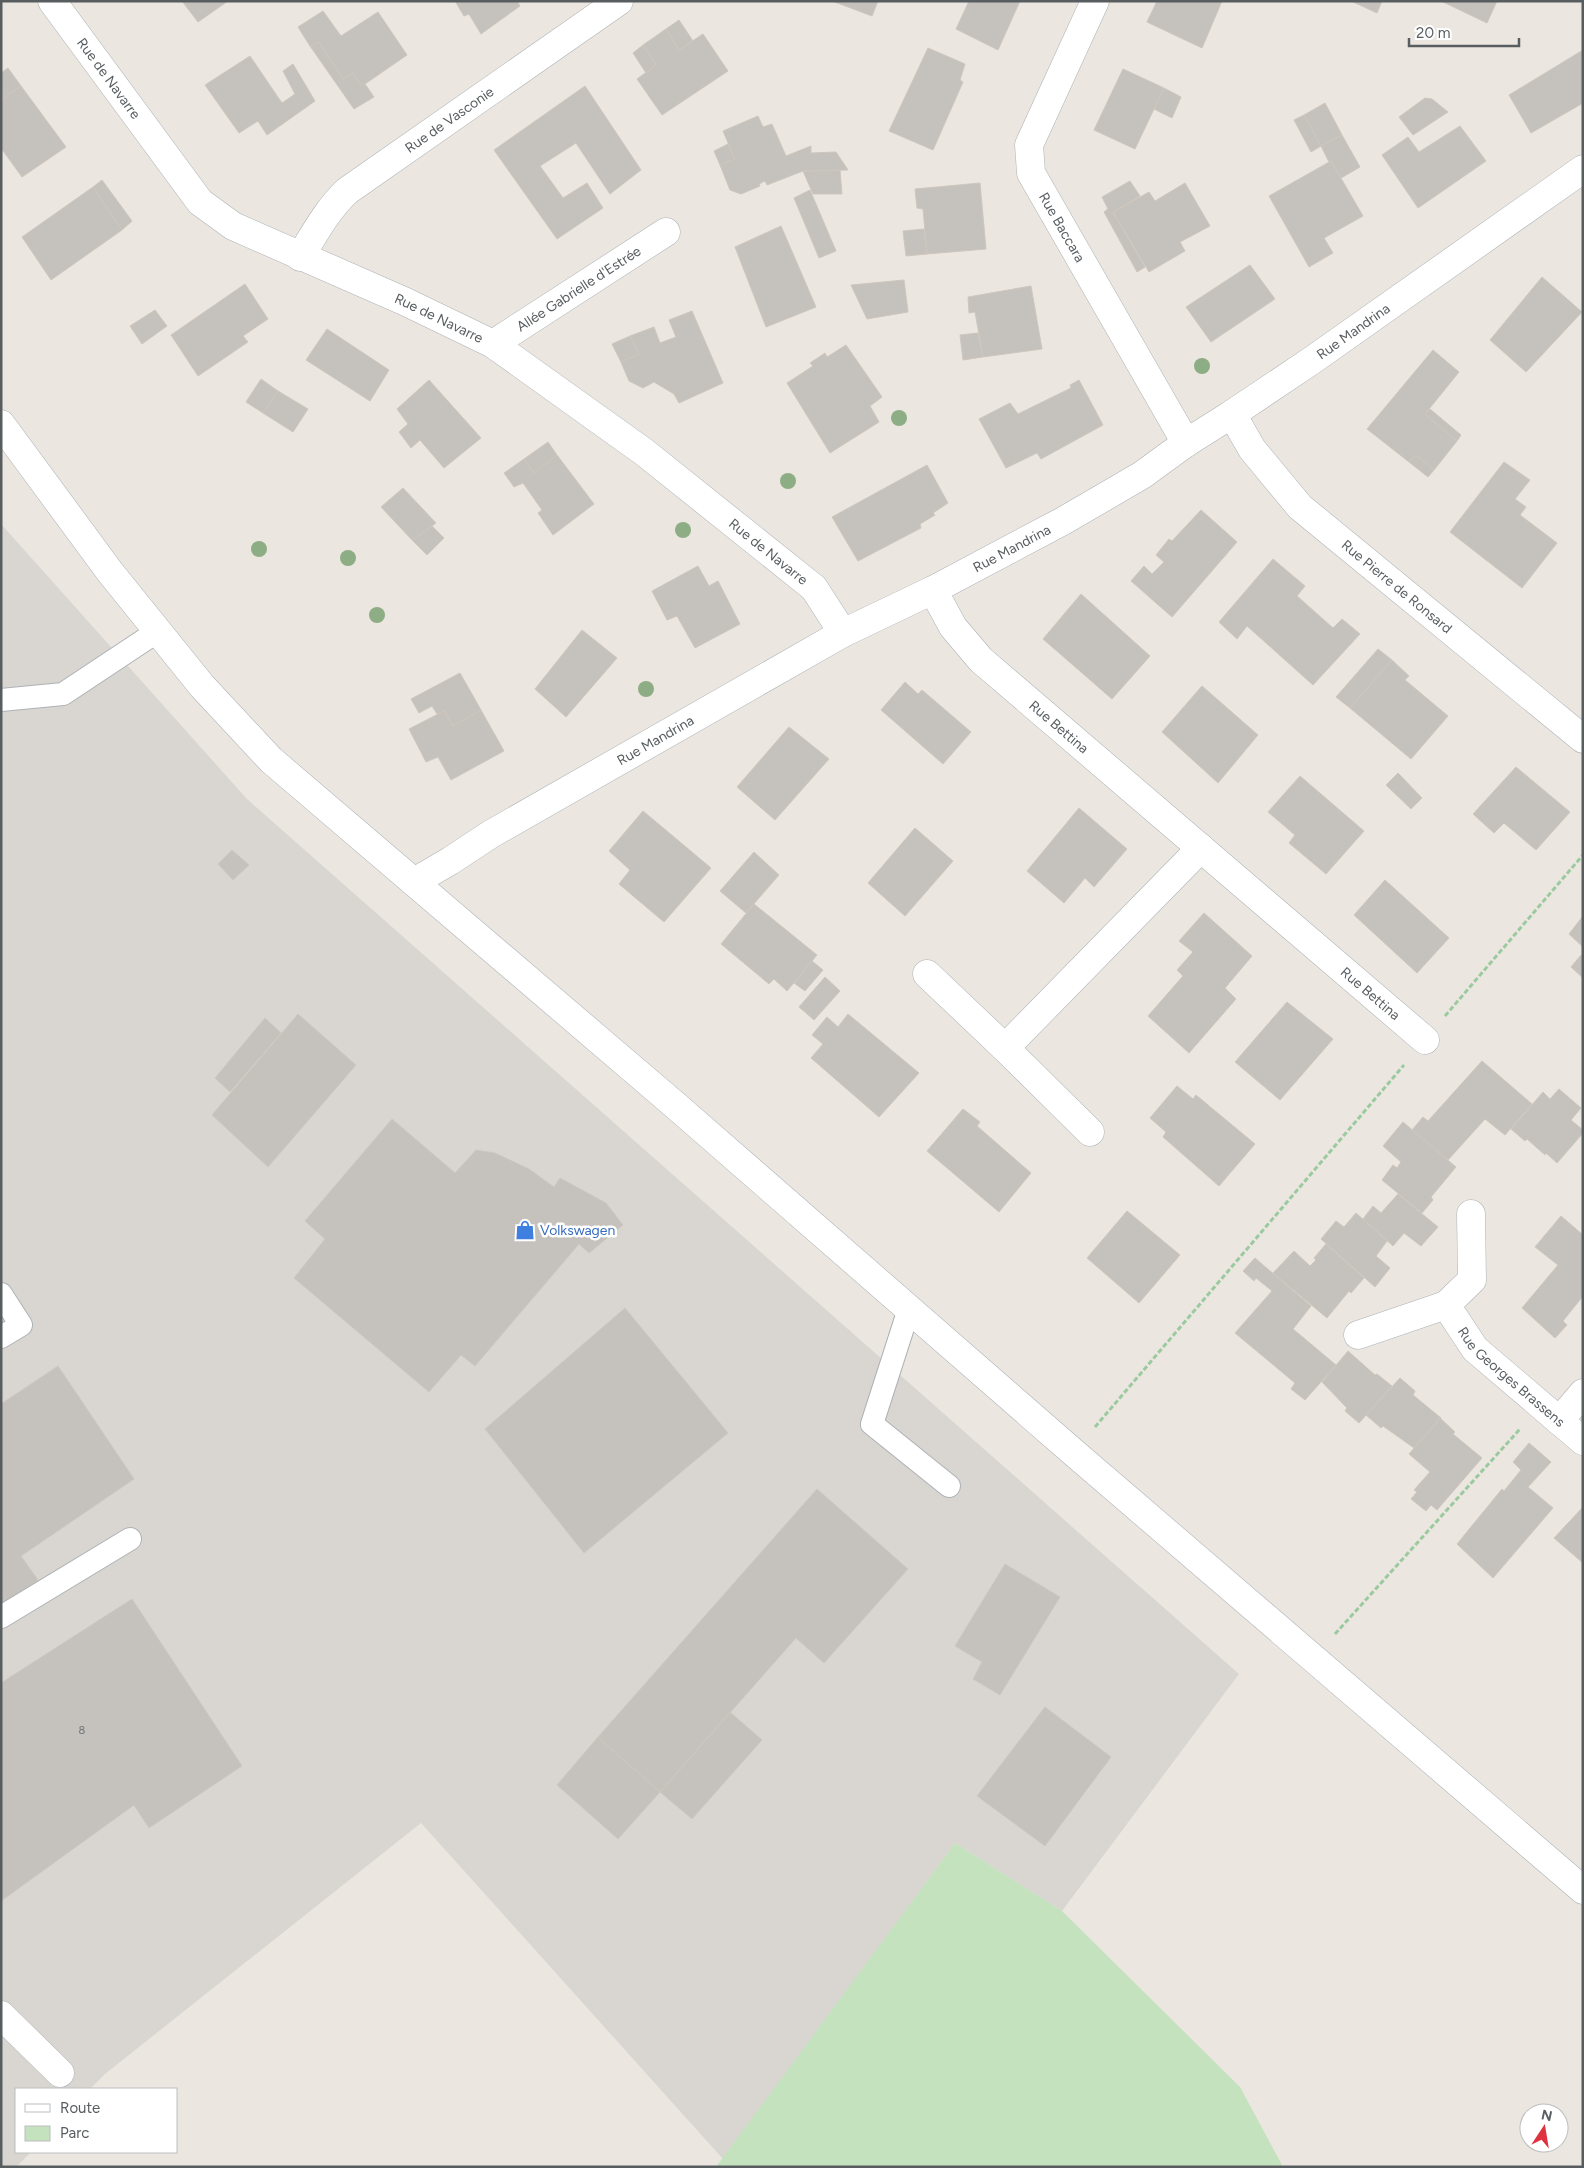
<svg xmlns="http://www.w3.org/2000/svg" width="1584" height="2168" font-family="Figtree,sans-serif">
<rect width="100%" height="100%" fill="#ebe6e0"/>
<!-- industrial -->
<path fill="#d9d6d2" d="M 1,524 L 247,799 L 1239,1674 L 1062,1911 L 955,1843 L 723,2159 L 421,1823 L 105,2074 L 90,2089 L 16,2089 L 16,2152 L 31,2152 L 16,2167 L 1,2167 Z"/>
<!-- green -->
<path fill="#c3e2bd" d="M 955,1843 L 1062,1911 L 1240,2087 L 1283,2167 L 716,2167 Z"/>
<!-- building -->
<path fill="#c5c1bc" stroke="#cfc7be" d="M 182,1 L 228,1 L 198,22 Z
M 455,1 L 517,1 L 520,6 L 481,34 L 469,14 L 464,16 Z
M 832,1 L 878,1 L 872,16 Z
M 969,1 L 1020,1 L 998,50 L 956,29 Z
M 1157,1 L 1222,1 L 1202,48 L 1147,22 Z
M 1351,1 L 1382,1 L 1377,13 Z
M 1441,1 L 1497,1 L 1487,23 Z
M 323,11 L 341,36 L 378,12 L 407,55 L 365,84 L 361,85 L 353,73 L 343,79 L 319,42 L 310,46 L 298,27 Z
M 679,20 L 693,41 L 679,50 L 666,29 Z
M 666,29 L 679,50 L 703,34 L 728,71 L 662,115 L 637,79 L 656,65 L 643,45 Z
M 319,42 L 343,79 L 353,73 L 361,85 L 365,84 L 374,97 L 354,109 L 310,46 Z
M 643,45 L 656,65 L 646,73 L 633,53 Z
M 928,48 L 965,64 L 960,80 L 963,82 L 933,150 L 889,131 Z
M 1583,50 L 1583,103 L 1531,133 L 1509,95 Z
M 250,56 L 282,103 L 295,94 L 283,71 L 293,64 L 315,101 L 267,135 L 258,121 L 239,133 L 205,85 Z
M 8,68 L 21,86 L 1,100 L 1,73 Z
M 1123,69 L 1164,88 L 1135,149 L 1094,130 Z
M 21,86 L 66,147 L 22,177 L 1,148 L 1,100 Z
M 585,86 L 641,170 L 610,194 L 576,143 L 540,166 L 563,198 L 587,183 L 603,208 L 557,239 L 494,150 Z
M 1164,88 L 1181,97 L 1172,118 L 1154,109 Z
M 1425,98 L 1432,99 L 1448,112 L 1413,135 L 1399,117 Z
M 1325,103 L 1342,135 L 1321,146 L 1304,115 Z
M 1304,115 L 1321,146 L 1311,152 L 1294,120 Z
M 758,116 L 763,127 L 772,124 L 786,156 L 811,146 L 811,153 L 836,152 L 848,170 L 803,171 L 767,185 L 765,181 L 759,184 L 760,186 L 741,194 L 730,190 L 720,165 L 735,159 L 723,131 Z
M 1460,126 L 1486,161 L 1418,208 L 1382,155 L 1408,137 L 1419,152 Z
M 1342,135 L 1360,167 L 1341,178 L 1331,161 L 1329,162 L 1321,146 Z
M 728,144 L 735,159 L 720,165 L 714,151 Z
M 1331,161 L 1363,216 L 1324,238 L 1333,253 L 1309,267 L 1269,196 Z
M 840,170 L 842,194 L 813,194 L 803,171 Z
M 102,180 L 132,221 L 122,230 L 93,187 Z
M 1130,181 L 1140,196 L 1113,212 L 1145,267 L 1137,272 L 1104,212 L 1108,209 L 1102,197 Z
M 980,183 L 986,249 L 927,254 L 923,209 L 917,208 L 915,189 Z
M 1185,183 L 1210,226 L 1180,242 L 1185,251 L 1149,272 L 1113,212 L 1149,192 L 1155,201 Z
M 93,187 L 122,230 L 51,280 L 22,237 Z
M 810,190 L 836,251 L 819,258 L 794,198 Z
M 781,226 L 816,307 L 766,327 L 735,247 Z
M 924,229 L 927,254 L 906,256 L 903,231 Z
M 1250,265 L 1275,299 L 1211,342 L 1186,307 Z
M 1542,277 L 1582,312 L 1526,372 L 1490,340 Z
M 904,280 L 908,312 L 867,319 L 851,285 Z
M 245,284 L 268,319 L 243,336 L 248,342 L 198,376 L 171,335 Z
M 1031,286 L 1042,349 L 983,357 L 975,312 L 969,313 L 968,297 Z
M 155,310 L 167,326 L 142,344 L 130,326 Z
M 692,311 L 723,383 L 679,403 L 674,394 L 654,382 L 643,388 L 629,381 L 621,362 L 639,354 L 630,336 L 654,327 L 660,343 L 676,337 L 669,320 Z
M 327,329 L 389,370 L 370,401 L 306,360 Z
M 978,333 L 983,357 L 963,360 L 960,335 Z
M 630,336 L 639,354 L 621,362 L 612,344 Z
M 846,345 L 882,397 L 870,406 L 879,422 L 830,453 L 787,383 L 813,366 L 810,363 L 825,353 L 827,357 Z
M 1433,350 L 1459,372 L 1425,414 L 1457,441 L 1434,470 L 1416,455 L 1409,462 L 1367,429 Z
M 261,379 L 278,391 L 263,413 L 246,402 Z
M 429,380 L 481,438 L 444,468 L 420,440 L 411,448 L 399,432 L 408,424 L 397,409 Z
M 1079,380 L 1103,425 L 1041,459 L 1037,453 L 1006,468 L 979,419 L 1010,403 L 1018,414 L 1071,388 L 1070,385 Z
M 278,391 L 308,409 L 293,432 L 263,413 Z
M 1430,409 L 1461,435 L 1457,441 L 1425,414 Z
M 548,442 L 557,455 L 534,473 L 524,459 Z
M 557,455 L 594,504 L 553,535 L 538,513 L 542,510 L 523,483 L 514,487 L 504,473 L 524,459 L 534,473 Z
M 1416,455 L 1434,470 L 1428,477 L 1409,462 Z
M 1504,462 L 1530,480 L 1515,499 L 1526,507 L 1520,515 L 1557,543 L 1522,588 L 1450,532 Z
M 927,465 L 948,503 L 933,513 L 935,515 L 920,524 L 921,528 L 858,561 L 832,517 Z
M 403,488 L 436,523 L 412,540 L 381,507 Z
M 1201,510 L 1237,542 L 1172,617 L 1131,581 L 1144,566 L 1152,574 L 1164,562 L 1156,555 L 1169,539 L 1172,541 Z
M 432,526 L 444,538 L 427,555 L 412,540 Z
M 1273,559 L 1305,586 L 1297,596 L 1333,628 L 1342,619 L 1360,634 L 1313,685 L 1247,626 L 1237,639 L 1219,622 Z
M 698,566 L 709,586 L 718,581 L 740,624 L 695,648 L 677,616 L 667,620 L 652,591 Z
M 1081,594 L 1150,656 L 1112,699 L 1043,639 Z
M 582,630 L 617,658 L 566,717 L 535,689 Z
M 1378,649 L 1392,660 L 1350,708 L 1336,697 Z
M 1392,660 L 1409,676 L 1405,680 L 1448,716 L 1411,759 L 1350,708 Z
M 460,673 L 481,710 L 453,726 L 444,711 L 437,714 L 432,706 L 419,713 L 411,699 Z
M 905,682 L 918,694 L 922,690 L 971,732 L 943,764 L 881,710 Z
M 1202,686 L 1258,735 L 1218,783 L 1162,732 Z
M 481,710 L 504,751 L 451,780 L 438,757 L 426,762 L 409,729 L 444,711 L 453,726 Z
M 789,727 L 829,759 L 775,820 L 737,787 Z
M 1516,767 L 1570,812 L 1536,850 L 1504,823 L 1494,833 L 1473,814 Z
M 1398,773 L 1422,798 L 1411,809 L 1386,785 Z
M 1300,776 L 1364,831 L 1326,874 L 1289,843 L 1295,835 L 1268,812 Z
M 1079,808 L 1127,849 L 1094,887 L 1085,878 L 1064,903 L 1027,871 Z
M 643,811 L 711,868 L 664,922 L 619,884 L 630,870 L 609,851 Z
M 915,828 L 953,861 L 905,916 L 868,883 Z
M 232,850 L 249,865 L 233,880 L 218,864 Z
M 754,852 L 779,875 L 746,913 L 720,891 Z
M 1385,880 L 1449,938 L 1417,973 L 1354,915 Z
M 754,904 L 817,955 L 787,991 L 774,979 L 769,984 L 721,944 Z
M 1204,913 L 1252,956 L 1225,988 L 1236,999 L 1189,1053 L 1148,1016 L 1183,976 L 1177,970 L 1193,952 L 1179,941 Z
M 1583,916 L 1583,947 L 1569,934 Z
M 1581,955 L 1583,957 L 1583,978 L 1571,967 Z
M 812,961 L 823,970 L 805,991 L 794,983 Z
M 825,977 L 840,991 L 814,1020 L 799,1007 Z
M 1287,1002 L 1333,1039 L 1280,1100 L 1235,1062 Z
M 298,1014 L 356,1065 L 268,1167 L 212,1115 Z
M 848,1014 L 919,1073 L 879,1117 L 811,1058 L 823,1044 L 812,1035 L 827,1017 L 838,1027 Z
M 265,1018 L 281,1033 L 230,1092 L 215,1078 Z
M 1482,1061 L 1532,1104 L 1505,1135 L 1485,1119 L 1448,1160 L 1412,1130 L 1423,1117 L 1428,1121 Z
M 1177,1086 L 1193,1099 L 1196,1095 L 1255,1144 L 1219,1186 L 1163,1137 L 1166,1132 L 1150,1118 Z
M 1559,1089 L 1581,1108 L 1571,1120 L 1583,1130 L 1583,1133 L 1557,1163 L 1546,1153 L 1545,1155 L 1527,1139 L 1525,1141 L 1511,1129 L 1543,1092 L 1550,1099 Z
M 963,1109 L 980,1122 L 977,1126 L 1031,1173 L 999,1212 L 927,1151 Z
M 392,1119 L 455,1173 L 476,1150 L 495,1153 L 529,1169 L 554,1187 L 560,1178 L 606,1203 L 623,1225 L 589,1253 L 579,1244 L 475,1366 L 461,1355 L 429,1392 L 294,1278 L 325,1239 L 305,1221 Z
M 1403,1122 L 1456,1167 L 1431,1197 L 1433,1200 L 1422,1213 L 1382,1180 L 1393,1165 L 1397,1168 L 1401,1162 L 1383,1146 Z
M 1398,1194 L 1438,1227 L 1421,1246 L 1404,1233 L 1393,1246 L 1363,1219 L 1373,1206 L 1381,1213 Z
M 1127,1211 L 1180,1255 L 1139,1303 L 1087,1258 Z
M 1356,1213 L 1387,1241 L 1376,1256 L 1390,1268 L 1375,1287 L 1321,1239 L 1336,1221 L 1344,1227 Z
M 1561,1216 L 1583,1235 L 1583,1296 L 1563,1321 L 1567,1325 L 1555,1338 L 1522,1308 L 1558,1265 L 1535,1247 Z
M 1326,1244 L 1364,1278 L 1351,1293 L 1349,1291 L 1327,1318 L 1273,1273 L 1294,1251 L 1310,1266 L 1316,1260 L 1314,1258 Z
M 1255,1258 L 1311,1306 L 1293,1329 L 1336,1365 L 1305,1400 L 1291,1389 L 1295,1383 L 1235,1333 L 1272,1291 L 1256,1278 L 1254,1281 L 1243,1271 Z
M 625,1308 L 728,1433 L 584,1553 L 485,1429 Z
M 1348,1351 L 1375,1375 L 1377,1374 L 1392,1386 L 1359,1423 L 1345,1411 L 1347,1408 L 1322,1382 Z
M 58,1366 L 134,1479 L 21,1556 L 38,1580 L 1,1605 L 1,1404 Z
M 1400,1378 L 1415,1391 L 1413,1395 L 1441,1418 L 1414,1448 L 1383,1426 L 1381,1428 L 1366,1415 Z
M 1440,1418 L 1455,1432 L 1453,1434 L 1482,1458 L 1437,1510 L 1431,1505 L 1426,1511 L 1411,1499 L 1417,1492 L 1414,1490 L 1430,1472 L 1409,1454 Z
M 1529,1443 L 1551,1462 L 1528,1487 L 1553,1508 L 1493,1578 L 1457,1544 L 1502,1489 L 1504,1491 L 1521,1470 L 1513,1462 Z
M 817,1489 L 908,1569 L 824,1663 L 796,1638 L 660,1792 L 598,1737 Z
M 1583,1507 L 1583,1563 L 1554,1538 Z
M 1005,1564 L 1060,1597 L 1000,1695 L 973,1679 L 982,1662 L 955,1646 Z
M 132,1599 L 242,1766 L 149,1828 L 134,1805 L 1,1901 L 1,1683 Z
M 1045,1707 L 1111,1757 L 1045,1846 L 977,1796 Z
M 730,1712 L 762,1740 L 692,1819 L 660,1792 Z
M 598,1737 L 660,1792 L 618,1839 L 557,1785 Z"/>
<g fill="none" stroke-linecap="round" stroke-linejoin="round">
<defs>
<path id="service" d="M 1,700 L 63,694 L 158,631
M 1,1294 L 21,1325 L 1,1337
M 909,1309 L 872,1424 L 949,1486
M 1,1617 L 130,1539"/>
<g id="minor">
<path id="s1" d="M 52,1 L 200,202 L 233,226 L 406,302 L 493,344 L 644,452 L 814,588 L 843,633"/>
<path id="s2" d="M 1095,1 L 1029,145 L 1031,173 L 1186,443"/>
<path id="s3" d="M 300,257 C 315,233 327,210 347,191 L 619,1"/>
<path id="s4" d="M 493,344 L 666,232"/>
<path id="s5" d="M 1232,414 L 1252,449 L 1300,507 L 1583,739"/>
<path id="s6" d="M 933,590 L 953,627 L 981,660 L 1425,1040"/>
<path id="s7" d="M 414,882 L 450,861 L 491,834 L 843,633 L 933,590 L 1063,521 L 1142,475 L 1186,443 L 1232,414 L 1311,361 L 1583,169"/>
<path d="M 927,974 L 1005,1048 L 1201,848"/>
<path d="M 1005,1048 L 1090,1132"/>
<path id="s8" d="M 1446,1305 L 1475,1349 L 1583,1441"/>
<path d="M 1358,1335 L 1446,1305 L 1472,1280 L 1471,1214"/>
<path d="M 1559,1421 L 1583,1393"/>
<path d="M 1,2015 L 60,2073"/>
</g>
<path id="secondary" d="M 1,424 L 110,572 L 202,686 L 271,760 L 675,1105 L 1073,1452 L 1583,1890"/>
</defs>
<!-- service casing -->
<use href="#service" stroke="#adb2b5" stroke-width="24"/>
<!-- minor casing -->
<use href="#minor" stroke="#adb2b5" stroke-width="29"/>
<!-- secondary casing -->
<use href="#secondary" stroke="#acb1b5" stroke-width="29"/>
<!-- path -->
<path stroke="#9bca9f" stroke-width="3" stroke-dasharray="5 2.5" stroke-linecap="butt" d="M 1445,1016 L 1583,855
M 1095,1427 L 1404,1065
M 1335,1634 L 1520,1429"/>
<!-- service -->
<use href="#service" stroke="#fff" stroke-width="22"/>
<!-- minor -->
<use href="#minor" stroke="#fff" stroke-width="28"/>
<!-- secondary -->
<use href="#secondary" stroke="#fff" stroke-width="28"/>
</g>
<!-- trees -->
<g fill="#8dad84">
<circle cx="1202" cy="366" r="8"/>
<circle cx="899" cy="418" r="8"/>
<circle cx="788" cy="481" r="8"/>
<circle cx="683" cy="530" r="8"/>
<circle cx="259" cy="549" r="8"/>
<circle cx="348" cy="558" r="8"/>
<circle cx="377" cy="615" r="8"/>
<circle cx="646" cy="689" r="8"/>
</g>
<!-- icons -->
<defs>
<symbol id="shop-bare" viewBox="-9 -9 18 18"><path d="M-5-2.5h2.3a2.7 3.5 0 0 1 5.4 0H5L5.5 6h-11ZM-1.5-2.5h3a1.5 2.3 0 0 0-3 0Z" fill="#3f7fe0" stroke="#fff" stroke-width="2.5" paint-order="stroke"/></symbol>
</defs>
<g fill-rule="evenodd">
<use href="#shop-bare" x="511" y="1216" width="28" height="28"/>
</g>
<g text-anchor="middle" stroke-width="5" stroke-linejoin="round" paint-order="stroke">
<!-- number labels -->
<g font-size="11" fill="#737677">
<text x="82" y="1734">8</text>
</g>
<!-- street labels -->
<g font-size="14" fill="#585d60" stroke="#fff">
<text dy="5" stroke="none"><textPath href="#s1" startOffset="96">Rue de Navarre</textPath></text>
<text dy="5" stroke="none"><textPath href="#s3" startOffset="206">Rue de Vasconie</textPath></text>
<text dy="5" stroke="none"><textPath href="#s2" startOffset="249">Rue Baccara</textPath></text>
<text dy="5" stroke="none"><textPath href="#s4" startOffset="102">Allée Gabrielle d'Estrée</textPath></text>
<text dy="5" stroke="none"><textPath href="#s1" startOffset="516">Rue de Navarre</textPath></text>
<text dy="5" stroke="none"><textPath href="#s7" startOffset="1090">Rue Mandrina</textPath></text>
<text dy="5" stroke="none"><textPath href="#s7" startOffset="685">Rue Mandrina</textPath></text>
<text dy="5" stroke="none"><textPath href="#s1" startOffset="921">Rue de Navarre</textPath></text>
<text dy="5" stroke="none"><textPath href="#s5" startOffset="241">Rue Pierre de Ronsard</textPath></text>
<text dy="5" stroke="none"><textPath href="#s6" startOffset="188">Rue Bettina</textPath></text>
<text dy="5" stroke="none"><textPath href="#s7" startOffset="280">Rue Mandrina</textPath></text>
<text dy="5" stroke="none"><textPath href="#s6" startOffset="598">Rue Bettina</textPath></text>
<text dy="5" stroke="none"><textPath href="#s8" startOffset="98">Rue Georges Brassens</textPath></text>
</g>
<!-- shop labels -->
<g font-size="14" fill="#366cbe" stroke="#fff" text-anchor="start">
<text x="540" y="1235">Volkswagen</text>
</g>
</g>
<!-- border -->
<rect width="1584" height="2168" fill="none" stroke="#585d60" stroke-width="5"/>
<!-- legend -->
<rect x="15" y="2088" width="162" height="65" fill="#ffffff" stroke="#bcbebf"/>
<rect x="25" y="2104" width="25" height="8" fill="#ffffff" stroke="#bcbebf"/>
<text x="60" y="2113" font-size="15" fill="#585d60">Route</text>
<rect x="25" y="2126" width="25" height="15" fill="#c3e2bd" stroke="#bcbebf"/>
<text x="60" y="2138" font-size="15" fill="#585d60">Parc</text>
<!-- north arrow -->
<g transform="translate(1544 2128) rotate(12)"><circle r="24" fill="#ffffff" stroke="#bcbebf"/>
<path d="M0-4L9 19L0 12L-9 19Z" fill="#df3241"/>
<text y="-8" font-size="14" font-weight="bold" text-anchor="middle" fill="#585d60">N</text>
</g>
<!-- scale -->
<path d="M1409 38v8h110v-8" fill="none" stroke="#585d60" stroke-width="2.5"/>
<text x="1416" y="38" font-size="15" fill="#585d60" stroke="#ffffff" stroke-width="4" paint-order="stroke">20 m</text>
</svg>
